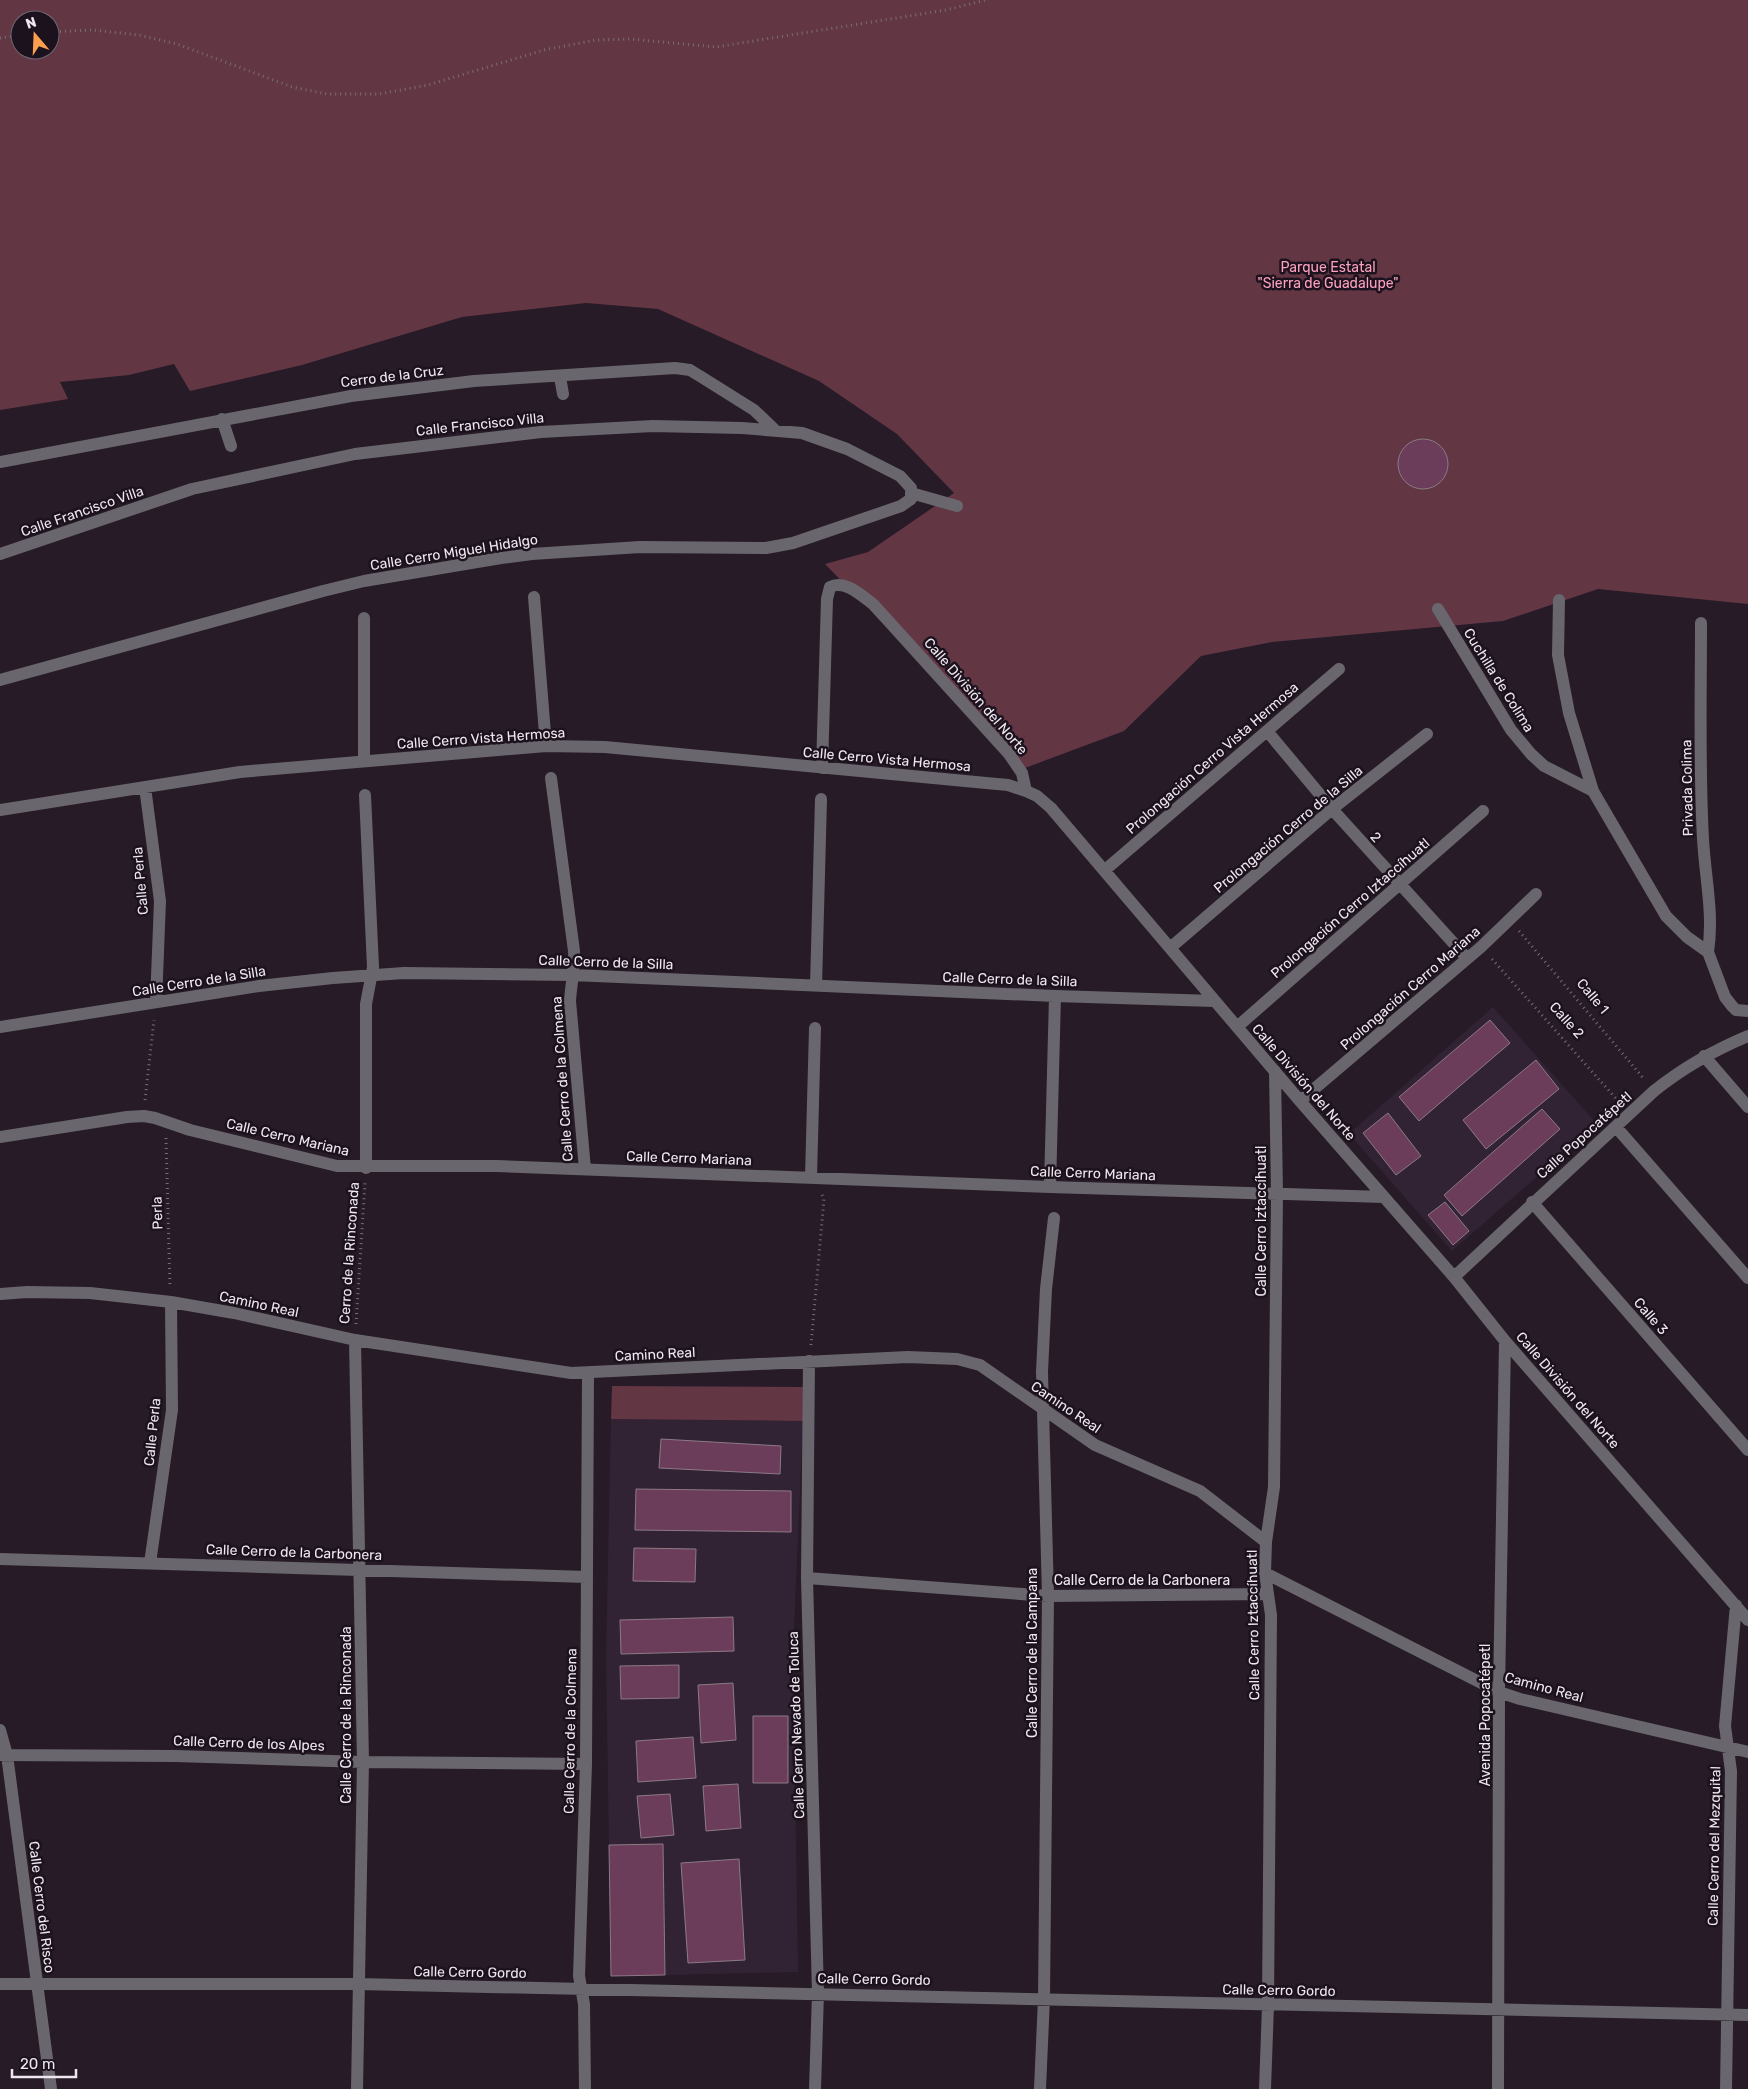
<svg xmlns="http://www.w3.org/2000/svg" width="1748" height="2089" font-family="Rubik,sans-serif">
<rect width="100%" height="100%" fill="#261b27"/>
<!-- built -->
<path fill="#322334" d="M 1493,1007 L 1597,1124 L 1452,1251 L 1349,1134 Z
M 611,1419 L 803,1421 L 793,1654 L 798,1972 L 665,1975 L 663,1844 L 609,1845 L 606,1658 Z"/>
<!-- green -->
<path fill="#633644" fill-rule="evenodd" d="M 0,0 L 1748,0 L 1748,604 L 1598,589 L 1503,621 L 1272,642 L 1201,656 L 1124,731 L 1025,768 L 825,564 L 868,552 L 954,493 L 897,434 L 819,381 L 658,309 L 586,303 L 462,317 L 302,365 L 190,391 L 174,364 L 129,375 L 60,382 L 68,399 L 0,410 ZM 20,20 L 50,20 L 50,50 L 20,50 Z
M 612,1386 L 804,1387 L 803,1421 L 611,1419 Z"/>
<!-- building -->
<path fill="#6c3c5b" stroke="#8c7a85" d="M1398 464a25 25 0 1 1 50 0a25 25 0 1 1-50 0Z
M 1490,1020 L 1510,1043 L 1419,1121 L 1399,1097 Z
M 1536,1060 L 1559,1089 L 1486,1149 L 1463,1120 Z
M 1542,1109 L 1560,1129 L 1462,1216 L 1444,1195 Z
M 1388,1113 L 1421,1156 L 1396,1175 L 1363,1133 Z
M 1445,1202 L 1469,1231 L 1453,1245 L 1428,1215 Z
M 661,1439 L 781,1446 L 780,1474 L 659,1468 Z
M 636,1489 L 791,1491 L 791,1532 L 635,1530 Z
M 634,1548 L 696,1549 L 695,1582 L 633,1581 Z
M 733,1617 L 734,1651 L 621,1654 L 620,1620 Z
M 679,1665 L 679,1698 L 621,1699 L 620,1666 Z
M 733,1683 L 736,1740 L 701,1743 L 698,1685 Z
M 753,1716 L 788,1716 L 788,1783 L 753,1783 Z
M 693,1737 L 696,1778 L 638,1782 L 636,1741 Z
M 738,1784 L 741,1828 L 706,1831 L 703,1786 Z
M 670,1794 L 674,1835 L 641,1838 L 637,1796 Z
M 663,1844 L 665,1975 L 611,1976 L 609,1845 Z
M 739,1859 L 745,1960 L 688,1963 L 681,1863 Z"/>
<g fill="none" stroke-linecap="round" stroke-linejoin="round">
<!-- path -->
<path stroke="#786e78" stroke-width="3" stroke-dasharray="1 4" stroke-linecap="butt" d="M 50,32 L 92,30 L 139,35 L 177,44 L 292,87 L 327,94 L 379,94 L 428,85 L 544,50 L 596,40 L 630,39 L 716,47 L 946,10 L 986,0
M 0,38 L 20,35
M 1519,931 L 1644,1079
M 1492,959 L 1619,1102
M 145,1100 L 154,1020
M 166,1138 L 170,1287
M 356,1324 L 365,1183
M 811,1345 L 824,1199 L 822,1195"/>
<!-- minor -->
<path stroke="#69666e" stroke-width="12" d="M 560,377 L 563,394
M 222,419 L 231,446
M 0,462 L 351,396 L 474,381 L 675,368 L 690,370 L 703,378 L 754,410 L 774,429
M 0,554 L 192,489 L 355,454 L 541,432 L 653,426 L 742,428 L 802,433 L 847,449 L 900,476 L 911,488 L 911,493 L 957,506
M 534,597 L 546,746
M 1559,600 L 1558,655 L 1569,713 L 1593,791 L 1666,916 L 1687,937 L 1708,952 L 1725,997 L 1732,1006 L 1736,1010 L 1748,1011
M 1438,609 L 1511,730 L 1531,754 L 1544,766 L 1593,791
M 1701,623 C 1701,694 1699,767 1703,839 C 1705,877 1714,914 1708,952
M 0,680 L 323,591 L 364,581 L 501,558 L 532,554 L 640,547 L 766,548 L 793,543 L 901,506 L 911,499 L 911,493
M 1267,731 L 1332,809 L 1467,958
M 364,761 L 364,618
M 822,768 L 827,599 L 830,587 C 845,579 862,596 873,604 L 1009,754 L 1022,773 L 1026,791 L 1037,796 L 1051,808 L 1300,1101 L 1454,1277 L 1505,1341 L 1748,1620
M 551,778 L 574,951 C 575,968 571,984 570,1001 L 585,1169
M 145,787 L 160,901 L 156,1002
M 365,795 L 373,967 L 366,1004 L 366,1168
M 0,810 L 240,772 L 546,746 L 605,747 L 986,783 L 1008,785 L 1026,791
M 1105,870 L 1339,669
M 1170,948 L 1332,809 L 1427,734
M 816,986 L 821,799
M 0,1027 L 259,986 L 333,978 L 404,973 L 572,975 L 1055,996 L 1214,1001
M 1237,1027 L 1483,811
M 1704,1056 L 1748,1107
M 1300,1101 L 1481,947 L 1536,894
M 1616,1127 L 1748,1278
M 0,1137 L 127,1117 L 144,1116 L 155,1118 L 190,1130 L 337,1166 L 497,1166 L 1050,1187 L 1384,1197
M 811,1177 L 815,1028
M 1050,1187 L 1055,996
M 1532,1202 L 1748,1450
M 1454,1277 L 1654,1091 C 1684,1067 1712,1051 1748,1036
M 0,1294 L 27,1292 L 90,1293 L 171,1302 L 234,1313 L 355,1340 L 571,1373 L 908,1357 L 957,1359 L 980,1365 L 1095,1445 L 1200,1491 L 1266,1542
M 355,1340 L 363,1762 L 357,2089
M 809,1361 L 807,1578 L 818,1993 L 815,2089
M 0,1559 L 587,1577
M 150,1563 L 172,1410 L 171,1302
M 1265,1573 L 1499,1692 L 1520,1699 L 1748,1752
M 807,1578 L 1048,1596 L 1268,1594
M 0,1730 L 7,1755 L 51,2089
M 0,1755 L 175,1756 L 363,1762 L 586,1764
M 0,1984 L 358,1984 L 1748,2015
M 585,2089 L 584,2004 L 579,1976 L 586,1764 L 588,1373
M 1040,2089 L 1044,1998 L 1048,1596 L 1042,1372 L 1046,1289 L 1054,1218
M 1265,2089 L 1268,2005 L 1271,1615 L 1265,1573 L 1266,1542 L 1274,1487 L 1277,1194 L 1275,1071
M 1498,2089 L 1499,1692 L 1505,1341
M 1726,2089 L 1731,1771 L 1725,1726 L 1736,1605"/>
</g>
<g text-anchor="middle" stroke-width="5" stroke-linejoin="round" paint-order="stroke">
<!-- park labels -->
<g font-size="14" fill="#fca1bc" stroke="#1c121e">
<text x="1328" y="272">Parque Estatal<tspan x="1328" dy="16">"Sierra de Guadalupe"</tspan></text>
</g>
<!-- street labels -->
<g font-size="14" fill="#efe7ef" stroke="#1c121e">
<text transform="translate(392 376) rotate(-7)" y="5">Cerro de la Cruz</text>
<text transform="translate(480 424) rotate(-6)" y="5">Calle Francisco Villa</text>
<text transform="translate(82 511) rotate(-19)" y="5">Calle Francisco Villa</text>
<text transform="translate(454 552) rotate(-9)" y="5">Calle Cerro Miguel Hidalgo</text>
<text transform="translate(1499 680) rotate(58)" y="5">Cuchilla de Colima</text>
<text transform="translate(976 696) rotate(49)" y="5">Calle División del Norte</text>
<text transform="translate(481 738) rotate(-4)" y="5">Calle Cerro Vista Hermosa</text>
<text transform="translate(1212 758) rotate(-41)" y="5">Prolongación Cerro Vista Hermosa</text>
<text transform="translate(887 759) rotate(5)" y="5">Calle Cerro Vista Hermosa</text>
<text transform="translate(1687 788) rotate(-91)" y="5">Privada Colima</text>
<text transform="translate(1288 829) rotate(-40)" y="5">Prolongación Cerro de la Silla</text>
<text transform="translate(1376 837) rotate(48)" y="5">2</text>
<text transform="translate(140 881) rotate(-95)" y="5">Calle Perla</text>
<text transform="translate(1350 908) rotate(-41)" y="5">Prolongación Cerro Iztaccíhuatl</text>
<text transform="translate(606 962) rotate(2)" y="5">Calle Cerro de la Silla</text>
<text transform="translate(1010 979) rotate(2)" y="5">Calle Cerro de la Silla</text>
<text transform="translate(199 981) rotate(-9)" y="5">Calle Cerro de la Silla</text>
<text transform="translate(1410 988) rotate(-41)" y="5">Prolongación Cerro Mariana</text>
<text transform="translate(1593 996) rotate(50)" y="5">Calle 1</text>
<text transform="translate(1567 1020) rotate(48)" y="5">Calle 2</text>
<text transform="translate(562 1079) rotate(-94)" y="5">Calle Cerro de la Colmena</text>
<text transform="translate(1304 1082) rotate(49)" y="5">Calle División del Norte</text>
<text transform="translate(1584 1135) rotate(-42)" y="5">Calle Popocatépetl</text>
<text transform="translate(288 1137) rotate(13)" y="5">Calle Cerro Mariana</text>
<text transform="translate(689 1158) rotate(2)" y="5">Calle Cerro Mariana</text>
<text transform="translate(1093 1173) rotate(2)" y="5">Calle Cerro Mariana</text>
<text transform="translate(157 1213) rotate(-92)" y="5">Perla</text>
<text transform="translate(1261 1221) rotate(-90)" y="5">Calle Cerro Iztaccíhuatl</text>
<text transform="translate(349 1253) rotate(-86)" y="5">Cerro de la Rinconada</text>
<text transform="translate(259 1304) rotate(12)" y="5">Camino Real</text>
<text transform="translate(1651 1316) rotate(49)" y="5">Calle 3</text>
<text transform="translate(655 1354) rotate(-3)" y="5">Camino Real</text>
<text transform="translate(1568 1390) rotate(49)" y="5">Calle División del Norte</text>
<text transform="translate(1066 1407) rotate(34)" y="5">Camino Real</text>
<text transform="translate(152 1432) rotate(-84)" y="5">Calle Perla</text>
<text transform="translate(294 1552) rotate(2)" y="5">Calle Cerro de la Carbonera</text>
<text x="1142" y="1585">Calle Cerro de la Carbonera</text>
<text transform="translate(1253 1625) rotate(-91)" y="5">Calle Cerro Iztaccíhuatl</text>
<text transform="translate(1032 1653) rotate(-90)" y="5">Calle Cerro de la Campana</text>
<text transform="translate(1544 1687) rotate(15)" y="5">Camino Real</text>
<text transform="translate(346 1715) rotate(-90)" y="5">Calle Cerro de la Rinconada</text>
<text transform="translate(1485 1715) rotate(-90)" y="5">Avenida Popocatépetl</text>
<text transform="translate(796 1725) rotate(-92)" y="5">Calle Cerro Nevado de Toluca</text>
<text transform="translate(570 1731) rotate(-89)" y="5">Calle Cerro de la Colmena</text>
<text transform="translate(249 1743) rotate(2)" y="5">Calle Cerro de los Alpes</text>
<text transform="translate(1714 1846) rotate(-89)" y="5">Calle Cerro del Mezquital</text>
<text transform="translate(42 1907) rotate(83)" y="5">Calle Cerro del Risco</text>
<text transform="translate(470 1972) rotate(1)" y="5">Calle Cerro Gordo</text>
<text transform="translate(874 1979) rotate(1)" y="5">Calle Cerro Gordo</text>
<text transform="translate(1279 1990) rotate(1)" y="5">Calle Cerro Gordo</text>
</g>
</g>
<!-- north arrow -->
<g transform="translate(35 35) rotate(341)"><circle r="24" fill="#1c121e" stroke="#706772"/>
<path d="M0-4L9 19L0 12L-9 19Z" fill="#fb9e50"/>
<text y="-8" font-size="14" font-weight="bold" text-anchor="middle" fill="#efe7ef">N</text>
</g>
<!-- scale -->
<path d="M12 2069v8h64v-8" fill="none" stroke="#efe7ef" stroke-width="2.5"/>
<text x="20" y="2069" font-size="15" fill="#efe7ef" stroke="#1c121e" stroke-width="4" paint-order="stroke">20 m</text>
</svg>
